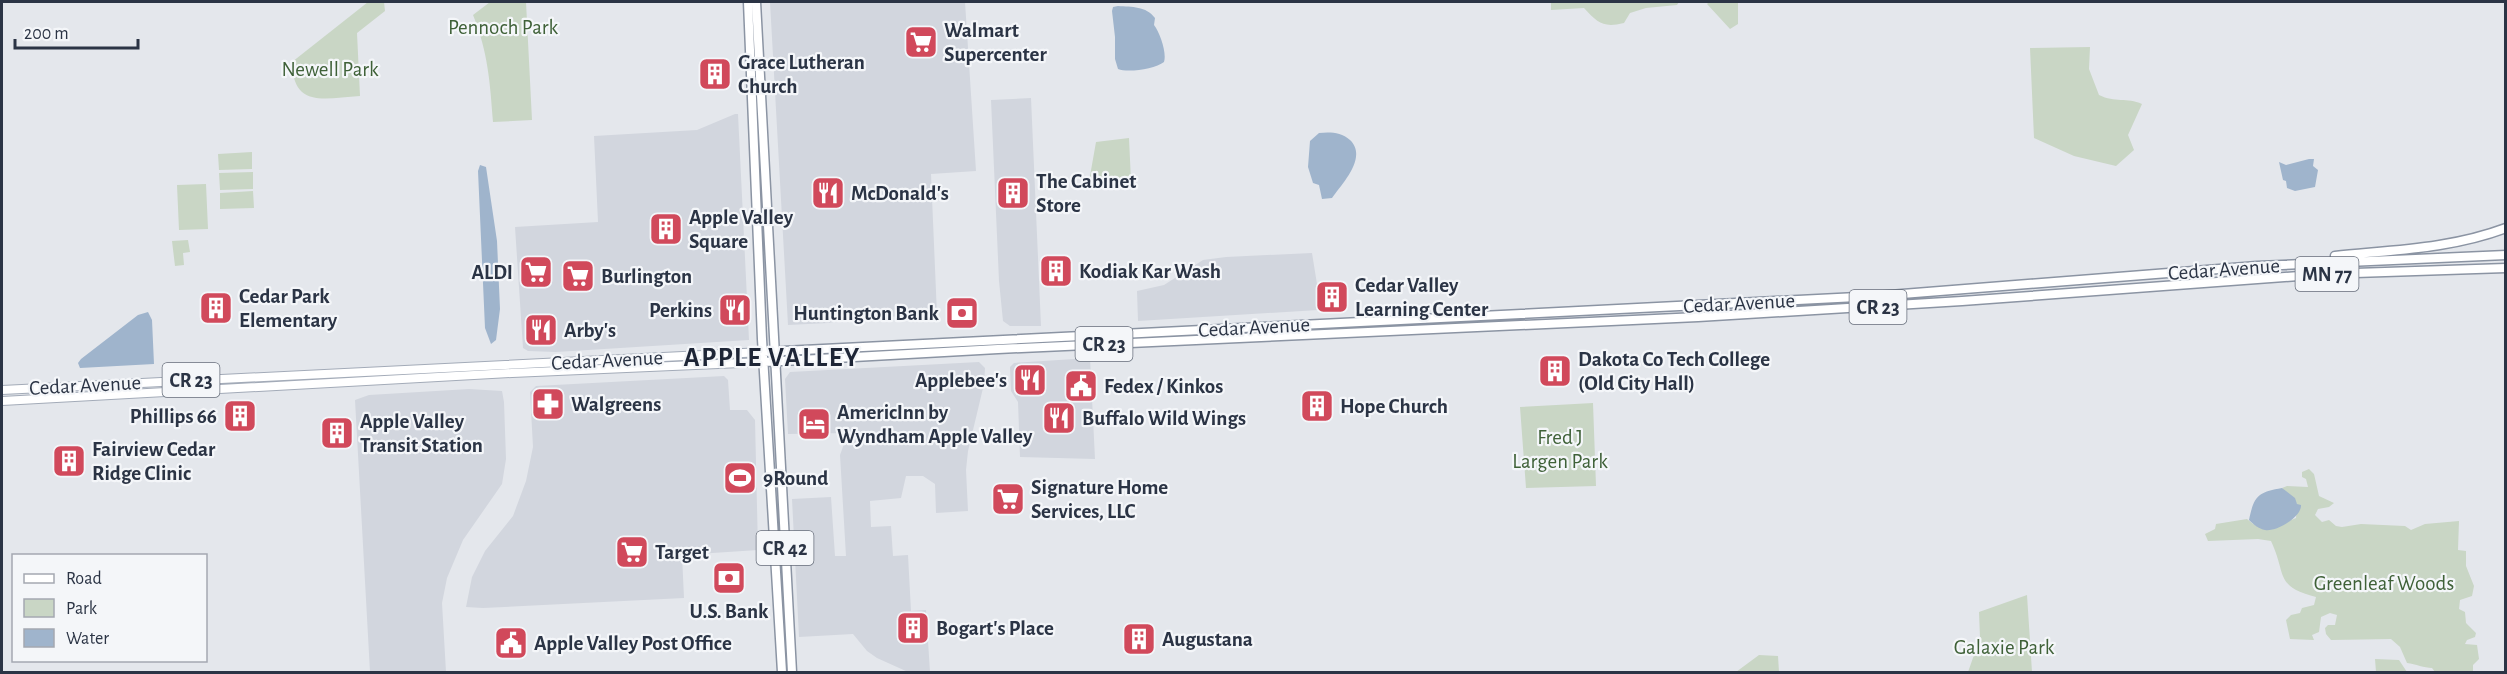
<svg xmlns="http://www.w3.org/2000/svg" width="2507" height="674" font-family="'Alegreya Sans',sans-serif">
<rect width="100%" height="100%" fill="#e4e7ec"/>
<!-- built -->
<path fill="#d2d6de" d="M 770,2 L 965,2 L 976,171 L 931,174 L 937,315 L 854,318 L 828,323 L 788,325 Z
M 1031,98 L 1041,326 L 1010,326 L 1003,321 L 999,281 L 991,100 Z
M 735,114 L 738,114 L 749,340 L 556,352 L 528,351 L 523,348 L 515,227 L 598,222 L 594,136 L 697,130 Z
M 1312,253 L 1317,284 L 1318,310 L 1138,321 L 1137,291 L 1164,285 L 1203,260 L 1226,257 Z
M 1090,358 L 1095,459 L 1020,457 L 1018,402 L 1011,391 L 1010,367 L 1014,363 Z
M 979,362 L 985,368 L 984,384 L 968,451 L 966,470 L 968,511 L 936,513 L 935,484 L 923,476 L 906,476 L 901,498 L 870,501 L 871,527 L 891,526 L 893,556 L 908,555 L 911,611 L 926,610 L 930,672 L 908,672 L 877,658 L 867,651 L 853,634 L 799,637 L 792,499 L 831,497 L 835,556 L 846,556 L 840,455 L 848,433 L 788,434 L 785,379 L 790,372 Z
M 724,376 L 728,380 L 730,410 L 747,410 L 755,420 L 758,550 L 682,555 L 684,598 L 483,608 L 466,607 L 472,577 L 485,551 L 513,516 L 526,481 L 533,447 L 530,392 L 536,386 Z
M 469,389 L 502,391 L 504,402 L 506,459 L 502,484 L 463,540 L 447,578 L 442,603 L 446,672 L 370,672 L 355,400 L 369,395 Z"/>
<!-- green -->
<path fill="#c9d6c5" d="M 368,2 L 384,2 L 385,11 L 357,33 L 360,96 C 325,98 293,109 292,62 Z
M 490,2 L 526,2 L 532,120 L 493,122 C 490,82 488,52 473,15 Z
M 1551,2 L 1679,2 L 1677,5 L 1646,8 L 1630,13 L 1624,23 C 1603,28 1598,23 1584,8 L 1551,10 Z
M 1709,2 L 1738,2 L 1738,24 L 1730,29 L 1707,4 Z
M 2090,47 L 2089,69 L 2099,95 C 2115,103 2127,97 2142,104 L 2128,135 L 2134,150 L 2116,166 L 2074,156 L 2034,138 L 2030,48 Z
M 1129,138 L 1131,181 L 1110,183 L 1092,179 L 1090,176 L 1096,142 Z
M 252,152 L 252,169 L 219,170 L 218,154 Z
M 253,172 L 253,189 L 220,190 L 219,173 Z
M 206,184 L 208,229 L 179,230 L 177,185 Z
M 253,191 L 254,208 L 220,209 L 220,193 Z
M 188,240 L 190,252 L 183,253 L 184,265 L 175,266 L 172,241 Z
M 1593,403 L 1596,486 L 1526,488 L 1520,407 Z
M 2309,469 L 2314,474 L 2319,496 L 2334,503 L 2329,507 L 2318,509 L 2315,515 L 2322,522 L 2329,520 L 2336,526 L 2342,527 L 2361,524 L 2405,526 L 2411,530 L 2425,524 L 2459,521 L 2458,550 L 2466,551 L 2466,566 L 2474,586 L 2472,596 L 2460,600 L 2459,609 L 2465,612 L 2466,623 L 2476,633 L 2475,637 L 2467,640 L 2465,644 L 2477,645 L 2479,659 L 2473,665 L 2473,672 L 2435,672 L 2432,668 C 2424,668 2416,664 2407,663 L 2400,647 L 2391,639 L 2331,640 L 2326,634 L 2325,628 L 2328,625 L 2335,625 L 2337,615 L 2330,613 L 2321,617 L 2319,632 L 2312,635 L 2314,640 L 2290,639 L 2286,620 L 2291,615 L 2300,613 L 2302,608 L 2314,605 L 2316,597 C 2274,586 2287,575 2271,541 L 2258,539 L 2208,541 L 2205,534 L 2215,529 L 2216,524 L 2247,519 C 2268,537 2274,527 2296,518 L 2297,504 L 2282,488 L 2287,486 L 2308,487 L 2306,479 L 2302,477 L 2302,472 Z
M 2027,595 L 2032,672 L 1968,672 L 1980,638 L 1979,612 Z
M 1759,655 L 1778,656 L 1779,672 L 1736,672 Z
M 2375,659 L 2399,660 L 2407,672 L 2376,672 Z"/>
<!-- water -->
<path fill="#9fb4cc" d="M 1118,6 C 1132,7 1146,6 1155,18 L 1154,25 C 1160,33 1167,53 1164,62 C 1155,69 1128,73 1118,69 L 1115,59 L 1115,37 L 1112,11 L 1113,7 Z
M 1319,133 C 1330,132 1341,132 1350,140 C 1368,157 1342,184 1332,198 L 1322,199 L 1319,185 L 1313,183 L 1308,167 L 1310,141 Z
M 2309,159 L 2314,159 L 2313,166 L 2318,170 L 2315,187 L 2295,191 L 2287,188 L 2286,181 L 2283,180 L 2279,162 L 2286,165 Z
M 480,165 L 486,167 L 497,241 L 500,309 L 496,340 L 491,344 L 485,328 L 478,171 Z
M 148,312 L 152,320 L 154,364 L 80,368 L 78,363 L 81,359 L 138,315 Z
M 2282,488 L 2295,498 L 2297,504 L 2301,505 C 2302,516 2278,532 2265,530 C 2259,529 2253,524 2249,520 C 2254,496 2258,492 2282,488 Z"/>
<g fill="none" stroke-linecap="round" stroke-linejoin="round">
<defs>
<path id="major" d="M 2,390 L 763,352
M 2,401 L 512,373 L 764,362"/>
<path id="highway" d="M 748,2 L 762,339 L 782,672
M 756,2 L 792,672
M 2335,256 C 2393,250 2450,249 2506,228
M 763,352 L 1877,296 L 2257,266 L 2506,255
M 764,362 L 998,349 L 1698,317 L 1962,301 L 2325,274 L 2506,268"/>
</defs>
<!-- major casing -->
<use href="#major" stroke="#a3abb8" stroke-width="10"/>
<!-- highway casing -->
<use href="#highway" stroke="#8b94a3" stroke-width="11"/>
<!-- major -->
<use href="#major" stroke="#fff" stroke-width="8"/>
<!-- highway -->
<use href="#highway" stroke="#fff" stroke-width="8"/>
</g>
<!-- icons -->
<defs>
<symbol id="supermarket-square" viewBox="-11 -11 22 22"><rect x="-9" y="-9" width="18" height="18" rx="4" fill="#d1495b" stroke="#f4f6f9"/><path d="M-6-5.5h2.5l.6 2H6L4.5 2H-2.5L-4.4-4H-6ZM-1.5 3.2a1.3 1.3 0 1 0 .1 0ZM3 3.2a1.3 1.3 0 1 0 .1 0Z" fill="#fff"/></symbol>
<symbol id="building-square" viewBox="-11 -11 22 22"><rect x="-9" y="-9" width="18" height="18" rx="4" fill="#d1495b" stroke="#f4f6f9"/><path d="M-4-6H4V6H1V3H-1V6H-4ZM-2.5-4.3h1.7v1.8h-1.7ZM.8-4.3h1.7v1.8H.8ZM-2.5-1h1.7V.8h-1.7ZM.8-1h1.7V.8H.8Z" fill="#fff"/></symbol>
<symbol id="restaurant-square" viewBox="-11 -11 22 22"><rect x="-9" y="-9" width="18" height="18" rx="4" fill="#d1495b" stroke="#f4f6f9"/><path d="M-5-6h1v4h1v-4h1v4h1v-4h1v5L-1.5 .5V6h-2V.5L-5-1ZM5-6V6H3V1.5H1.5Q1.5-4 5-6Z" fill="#fff"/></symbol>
<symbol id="bank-square" viewBox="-11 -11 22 22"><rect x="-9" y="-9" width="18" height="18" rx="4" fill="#d1495b" stroke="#f4f6f9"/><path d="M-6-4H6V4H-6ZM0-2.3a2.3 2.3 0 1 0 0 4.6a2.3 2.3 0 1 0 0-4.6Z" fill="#fff"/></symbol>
<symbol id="civic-square" viewBox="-11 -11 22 22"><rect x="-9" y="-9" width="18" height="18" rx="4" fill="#d1495b" stroke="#f4f6f9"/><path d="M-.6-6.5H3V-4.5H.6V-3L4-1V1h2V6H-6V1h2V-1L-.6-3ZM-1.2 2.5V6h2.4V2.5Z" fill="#fff"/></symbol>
<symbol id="pharmacy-square" viewBox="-11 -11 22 22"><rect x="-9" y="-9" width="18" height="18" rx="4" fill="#d1495b" stroke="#f4f6f9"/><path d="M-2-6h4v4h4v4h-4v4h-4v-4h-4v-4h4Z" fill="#fff"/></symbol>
<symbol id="hotel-square" viewBox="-11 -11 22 22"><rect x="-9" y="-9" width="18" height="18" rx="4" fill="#d1495b" stroke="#f4f6f9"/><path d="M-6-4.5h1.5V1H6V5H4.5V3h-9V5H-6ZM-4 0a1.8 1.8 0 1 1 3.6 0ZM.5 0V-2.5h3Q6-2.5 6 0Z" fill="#fff"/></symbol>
<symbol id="stadium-square" viewBox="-11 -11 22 22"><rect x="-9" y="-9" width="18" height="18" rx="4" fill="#d1495b" stroke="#f4f6f9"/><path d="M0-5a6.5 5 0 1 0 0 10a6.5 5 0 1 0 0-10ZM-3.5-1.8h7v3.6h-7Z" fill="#fff"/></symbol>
</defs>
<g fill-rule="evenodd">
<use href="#supermarket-square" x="902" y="23" width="38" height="38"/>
<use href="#building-square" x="696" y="55" width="38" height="38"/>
<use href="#restaurant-square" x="809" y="174" width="38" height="38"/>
<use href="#building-square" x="994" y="174" width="38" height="38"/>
<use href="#building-square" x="647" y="210" width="38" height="38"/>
<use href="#building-square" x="1037" y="252" width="38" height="38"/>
<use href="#supermarket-square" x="517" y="253" width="38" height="38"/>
<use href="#supermarket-square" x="559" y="257" width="38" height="38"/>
<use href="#building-square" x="1313" y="278" width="38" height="38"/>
<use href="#building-square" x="197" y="289" width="38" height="38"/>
<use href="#restaurant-square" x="716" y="291" width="38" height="38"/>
<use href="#bank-square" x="943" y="294" width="38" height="38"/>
<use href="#restaurant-square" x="522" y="311" width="38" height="38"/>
<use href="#building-square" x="1536" y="352" width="38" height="38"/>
<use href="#restaurant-square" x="1011" y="361" width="38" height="38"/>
<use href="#civic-square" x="1062" y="367" width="38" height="38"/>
<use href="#pharmacy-square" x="529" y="385" width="38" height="38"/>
<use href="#building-square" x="1298" y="387" width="38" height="38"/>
<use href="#building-square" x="221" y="397" width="38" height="38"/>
<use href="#restaurant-square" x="1040" y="399" width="38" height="38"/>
<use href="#hotel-square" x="795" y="405" width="38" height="38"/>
<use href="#building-square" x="318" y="414" width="38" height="38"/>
<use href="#building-square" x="50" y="442" width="38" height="38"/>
<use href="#stadium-square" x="721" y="459" width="38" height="38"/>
<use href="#supermarket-square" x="989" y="480" width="38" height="38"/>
<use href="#supermarket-square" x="613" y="533" width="38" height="38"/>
<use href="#bank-square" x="710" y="559" width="38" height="38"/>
<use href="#building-square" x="894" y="609" width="38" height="38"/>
<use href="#building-square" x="1120" y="620" width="38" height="38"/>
<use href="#civic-square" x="492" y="624" width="38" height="38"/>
</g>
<g text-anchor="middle" stroke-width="4.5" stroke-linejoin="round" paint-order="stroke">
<!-- shield labels -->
<g fill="#f4f6f9" stroke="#676e7b" stroke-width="1.5">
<rect x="2295.5" y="257" width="63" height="34" rx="4.5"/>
<rect x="1849.5" y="290" width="57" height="34" rx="4.5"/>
<rect x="1075.5" y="327" width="57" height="34" rx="4.5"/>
<rect x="162.5" y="363" width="57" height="34" rx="4.5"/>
<rect x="756.5" y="531" width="57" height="34" rx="4.5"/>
</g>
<g font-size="20" font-weight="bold" fill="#2b3445">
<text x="2327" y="281">MN 77</text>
<text x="1878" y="314">CR 23</text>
<text x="1104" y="351">CR 23</text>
<text x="191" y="387">CR 23</text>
<text x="785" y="555">CR 42</text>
</g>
<!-- park labels -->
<g font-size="21" fill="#3f6138" stroke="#f4f6f9">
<text x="503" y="34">Pennoch Park</text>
<text x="330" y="76">Newell Park</text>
<text x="1560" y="444">Fred J<tspan x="1560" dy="24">Largen Park</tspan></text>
<text x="2384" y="590">Greenleaf Woods</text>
<text x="2004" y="654">Galaxie Park</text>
</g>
<!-- poi labels -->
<g font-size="21" font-weight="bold" fill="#2b3445" stroke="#f4f6f9" text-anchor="start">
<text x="944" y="37">Walmart<tspan x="944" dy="24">Supercenter</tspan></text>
<text x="738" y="69">Grace Lutheran<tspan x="738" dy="24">Church</tspan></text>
<text x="1036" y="188">The Cabinet<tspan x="1036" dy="24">Store</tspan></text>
<text x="851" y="200">McDonald's</text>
<text x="689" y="224">Apple Valley<tspan x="689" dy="24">Square</tspan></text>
<text x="1079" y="278">Kodiak Kar Wash</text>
<text x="513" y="279" text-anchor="end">ALDI</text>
<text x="601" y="283">Burlington</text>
<text x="1355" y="292">Cedar Valley<tspan x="1355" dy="24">Learning Center</tspan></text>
<text x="239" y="303">Cedar Park<tspan x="239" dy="24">Elementary</tspan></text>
<text x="712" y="317" text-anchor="end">Perkins</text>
<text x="939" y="320" text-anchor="end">Huntington Bank</text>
<text x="564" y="337">Arby's</text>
<text x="1578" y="366">Dakota Co Tech College<tspan x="1578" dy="24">(Old City Hall)</tspan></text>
<text x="1007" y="387" text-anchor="end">Applebee's</text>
<text x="1104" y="393">Fedex / Kinkos</text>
<text x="571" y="411">Walgreens</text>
<text x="1340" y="413">Hope Church</text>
<text x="837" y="419">AmericInn by<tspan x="837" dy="24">Wyndham Apple Valley</tspan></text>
<text x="217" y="423" text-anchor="end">Phillips 66</text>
<text x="1082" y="425">Buffalo Wild Wings</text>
<text x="360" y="428">Apple Valley<tspan x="360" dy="24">Transit Station</tspan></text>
<text x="92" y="456">Fairview Cedar<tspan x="92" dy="24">Ridge Clinic</tspan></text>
<text x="763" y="485">9Round</text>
<text x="1031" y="494">Signature Home<tspan x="1031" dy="24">Services, LLC</tspan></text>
<text x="655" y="559">Target</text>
<text x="729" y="618" text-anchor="middle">U.S. Bank</text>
<text x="936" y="635">Bogart's Place</text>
<text x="1162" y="646">Augustana</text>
<text x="534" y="650">Apple Valley Post Office</text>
</g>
<!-- street labels -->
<g font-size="21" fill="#2b3445" stroke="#f4f6f9">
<text transform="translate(2224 269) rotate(-4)" y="7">Cedar Avenue</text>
<text transform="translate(1739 303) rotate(-3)" y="7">Cedar Avenue</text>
<text transform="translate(1254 327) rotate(-3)" y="7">Cedar Avenue</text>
<text transform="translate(607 360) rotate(-3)" y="7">Cedar Avenue</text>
<text transform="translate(85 385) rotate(-3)" y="7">Cedar Avenue</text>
</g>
<!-- district labels -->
<g font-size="27" font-weight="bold" letter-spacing="1.5" fill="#1d2536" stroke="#f4f6f9">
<text x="772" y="366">APPLE VALLEY</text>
</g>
</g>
<!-- border -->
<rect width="2507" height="674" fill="none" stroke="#2b3445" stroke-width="6"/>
<!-- legend -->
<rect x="12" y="554" width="195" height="108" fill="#f4f6f9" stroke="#a4a8b1" stroke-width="1.5"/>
<rect x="24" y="574" width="30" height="9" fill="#ffffff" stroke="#a4a8b1" stroke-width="1.5"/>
<text x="66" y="584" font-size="18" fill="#2b3445">Road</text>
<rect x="24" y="599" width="30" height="18" fill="#c9d6c5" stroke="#a4a8b1" stroke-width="1.5"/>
<text x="66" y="614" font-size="18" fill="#2b3445">Park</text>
<rect x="24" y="629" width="30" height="18" fill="#9fb4cc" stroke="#a4a8b1" stroke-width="1.5"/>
<text x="66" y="644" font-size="18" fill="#2b3445">Water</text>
<!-- scale -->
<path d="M15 39v9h123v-9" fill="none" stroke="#2b3445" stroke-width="3"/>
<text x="24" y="39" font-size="18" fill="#2b3445" stroke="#f4f6f9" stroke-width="4.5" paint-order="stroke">200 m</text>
</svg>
